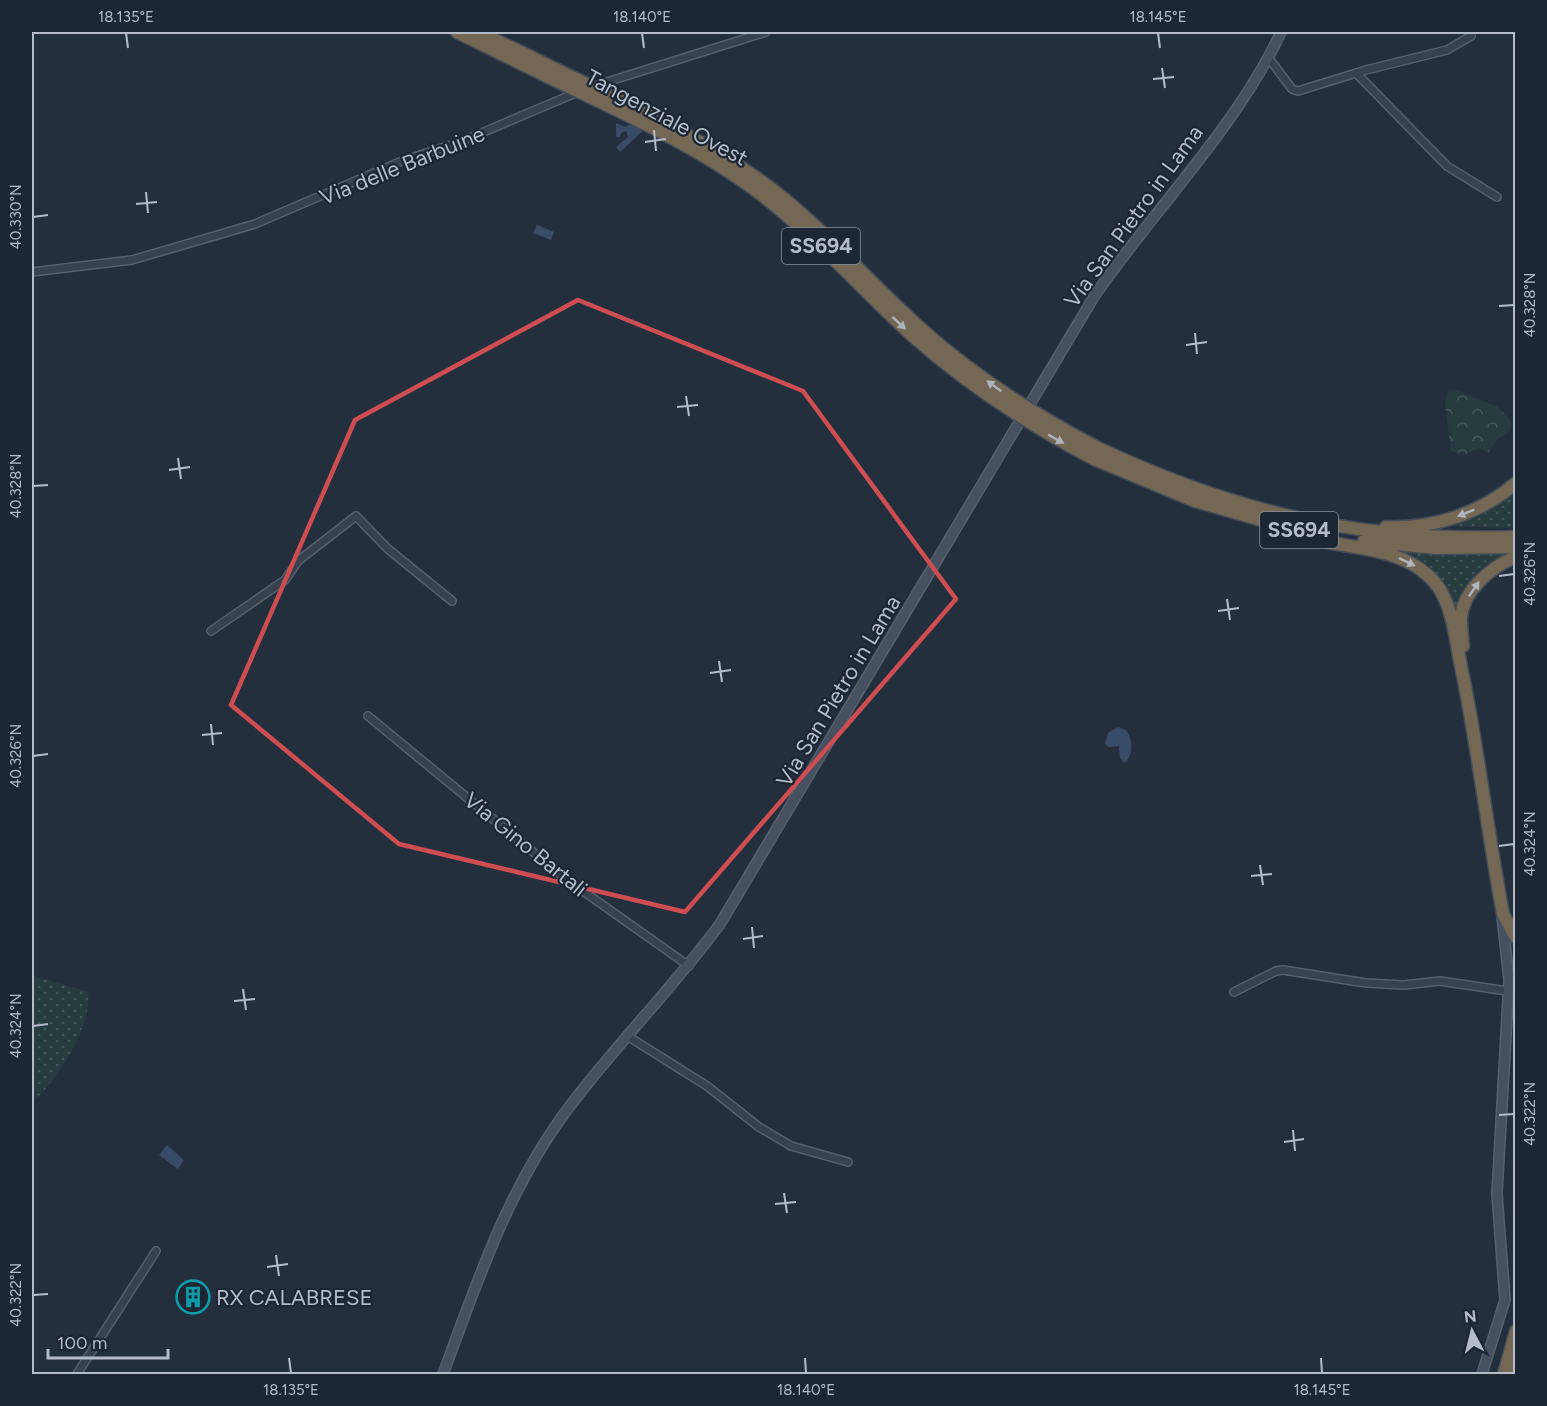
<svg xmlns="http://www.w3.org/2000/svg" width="1547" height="1406" font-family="Figtree,sans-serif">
<defs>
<pattern id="grass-dots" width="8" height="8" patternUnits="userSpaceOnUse" patternTransform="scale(1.5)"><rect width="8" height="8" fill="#263c3f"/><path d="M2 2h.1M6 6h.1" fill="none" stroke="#435659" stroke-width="1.8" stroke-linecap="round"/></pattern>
<pattern id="forest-crowns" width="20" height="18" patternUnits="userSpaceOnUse" patternTransform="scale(1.5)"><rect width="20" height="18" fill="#263c3f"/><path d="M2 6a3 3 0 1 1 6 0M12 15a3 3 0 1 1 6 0" fill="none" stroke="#435659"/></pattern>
</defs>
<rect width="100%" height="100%" fill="#242f3e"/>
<!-- grass -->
<path fill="url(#grass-dots)" d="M 1515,490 L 1515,528 L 1438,526 Z
M 1395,550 L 1510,553 C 1481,562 1461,584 1456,615 L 1419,562 Z
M 32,975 L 88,992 C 92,1029 57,1079 32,1103 Z"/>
<!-- forest -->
<path fill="url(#forest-crowns)" d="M 1455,390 L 1498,407 L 1511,422 L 1509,432 L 1498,439 L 1488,453 L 1479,448 L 1464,455 L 1451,451 L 1445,402 L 1448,391 Z"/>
<!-- water -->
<path fill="#394c67" d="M 635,122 L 647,127 L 620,152 L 616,147 L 628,137 L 626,131 L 621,133 L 620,137 L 616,137 L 616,123 L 625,127 Z
M 537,225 L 554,232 L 551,240 L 533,233 Z
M 1118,727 L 1126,730 C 1133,740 1134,755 1124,763 L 1120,758 L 1119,746 L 1108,747 L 1105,743 L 1108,733 Z
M 167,1145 L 184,1160 L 178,1169 L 159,1155 Z"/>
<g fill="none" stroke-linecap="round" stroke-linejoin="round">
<defs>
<path id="street" d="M 1268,57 L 1292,89 L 1298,91 L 1366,70 L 1447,50 L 1471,36
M 1356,73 L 1447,166 L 1497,197
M 591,87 L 766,32
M 32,272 L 132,260 L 255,224 L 402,161 L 460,142 L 578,92
M 211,631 L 285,580 L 298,561 L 356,516 L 388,549 L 452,601
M 368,716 L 566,879 L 689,966
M 1234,992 L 1276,971 L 1283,970 L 1366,983 L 1404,985 L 1440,981 L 1507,991
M 629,1037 L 707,1086 L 759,1127 L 791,1146 L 848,1162
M 77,1374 L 156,1251"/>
<path id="secondary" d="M 443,1374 C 476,1285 505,1197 561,1118 C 610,1050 671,991 720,924 L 1095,295 C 1154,210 1238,125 1281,32
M 1482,1374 L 1505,1300 L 1497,1194 L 1509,980 L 1502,916"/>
<path id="highway" d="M 457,32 L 526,66
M 478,32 L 531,57
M 1098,448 C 1236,513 1362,542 1516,537
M 1094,459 L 1195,501 L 1297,530
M 1386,527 C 1432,529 1480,514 1516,483
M 1291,529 C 1331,551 1382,542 1420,569 C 1430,576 1439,586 1444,597 C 1455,621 1457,650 1463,676 C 1479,755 1488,835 1503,914 L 1516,938
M 1364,541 L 1436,548 L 1516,547
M 1463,646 C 1462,637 1461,627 1461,618 C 1463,590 1492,566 1516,557
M 1504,1374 L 1516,1331
M 1514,1374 L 1516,1370"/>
</defs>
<!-- street casing -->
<use href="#street" stroke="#565f6c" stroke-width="10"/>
<!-- secondary casing -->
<use href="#secondary" stroke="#565f6c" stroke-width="12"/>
<!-- highway casing -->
<use href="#highway" stroke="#434c59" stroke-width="15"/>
<!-- street -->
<use href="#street" stroke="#38414e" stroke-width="7"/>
<!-- secondary -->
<use href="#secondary" stroke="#465061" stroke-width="9"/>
<!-- highway -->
<use href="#highway" stroke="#746855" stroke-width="12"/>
<defs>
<path id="highway-bridge" d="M 531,57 C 613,98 699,134 773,190 C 826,231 869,282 919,327 C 973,376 1033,414 1098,448
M 526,66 C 602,104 685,138 754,189 C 813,233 860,288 914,337 C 969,386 1030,425 1094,459"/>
</defs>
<!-- highway-bridge casing -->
<use href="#highway-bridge" stroke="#434c59" stroke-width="15" stroke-linecap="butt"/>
<!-- highway-bridge -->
<use href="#highway-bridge" stroke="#746855" stroke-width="12"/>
</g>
<!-- one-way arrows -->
<defs><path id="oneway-solid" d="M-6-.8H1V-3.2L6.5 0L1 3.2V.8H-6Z" transform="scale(1.5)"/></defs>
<g fill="#aeb4bd">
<use href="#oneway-solid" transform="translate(899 323) rotate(43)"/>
<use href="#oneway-solid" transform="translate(994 386) rotate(-144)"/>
<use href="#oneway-solid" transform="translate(1056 439) rotate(29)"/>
<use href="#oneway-solid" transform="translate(1466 513) rotate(158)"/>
<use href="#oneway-solid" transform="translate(1407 562) rotate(26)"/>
<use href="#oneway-solid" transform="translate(1474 589) rotate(-55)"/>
</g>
<!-- marked area -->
<path fill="none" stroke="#ce4d50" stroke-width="4.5" stroke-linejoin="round" d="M 578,300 L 803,391 L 956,599 L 685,912 L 399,844 L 231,705 L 355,420 Z"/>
<!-- ticks -->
<path fill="none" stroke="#b4bcc9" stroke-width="2" d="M 126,33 L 128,48M 642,33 L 644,48M 1158,33 L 1160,48M 1162,68 L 1165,88M 1153,79 L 1174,77M 654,130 L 656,151M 645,142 L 666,139M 146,192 L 148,213M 136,204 L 157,202M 33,217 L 48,215M 1499,306 L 1514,305M 1195,333 L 1197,354M 1186,345 L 1207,342M 686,396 L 689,416M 677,407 L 698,405M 178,458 L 181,479M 169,470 L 190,467M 33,486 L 48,485M 1499,576 L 1514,574M 1227,599 L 1230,620M 1218,611 L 1239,608M 719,661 L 722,682M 710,673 L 731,670M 211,724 L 213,745M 202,735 L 222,733M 33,756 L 48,754M 1499,846 L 1514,844M 1260,865 L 1263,885M 1251,876 L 1272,874M 752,927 L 754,948M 743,939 L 763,936M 243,989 L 246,1010M 234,1001 L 255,999M 33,1026 L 48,1024M 1499,1115 L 1514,1114M 1293,1130 L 1295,1151M 1284,1142 L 1304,1139M 784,1193 L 787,1213M 775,1204 L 796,1202M 276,1255 L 279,1276M 267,1267 L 288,1264M 33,1295 L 48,1294M 289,1358 L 291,1373M 805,1358 L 806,1373M 1321,1358 L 1322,1373"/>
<!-- icons -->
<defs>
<symbol id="building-ring" viewBox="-11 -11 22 22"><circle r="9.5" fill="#1d2633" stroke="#0f9aa8" stroke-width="1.5"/><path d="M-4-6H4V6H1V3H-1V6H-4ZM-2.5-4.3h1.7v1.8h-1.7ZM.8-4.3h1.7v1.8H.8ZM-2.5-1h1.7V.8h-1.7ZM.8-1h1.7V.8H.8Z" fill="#0f9aa8"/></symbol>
</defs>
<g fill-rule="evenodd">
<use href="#building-ring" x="174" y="1278" width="38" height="38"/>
</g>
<g text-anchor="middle" stroke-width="4.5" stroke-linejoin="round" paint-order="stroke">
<!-- shield labels -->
<g fill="#1d2633" stroke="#878f9c" stroke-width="1.5">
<rect x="782" y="228" width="78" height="36" rx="4.5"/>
<rect x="1260" y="512" width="78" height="36" rx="4.5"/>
</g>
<g font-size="21" font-weight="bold" fill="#b4bcc9">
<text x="821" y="253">SS694</text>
<text x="1299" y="537">SS694</text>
</g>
<!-- street labels -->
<g font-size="22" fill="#b4bcc9" stroke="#1d2633">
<text transform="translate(667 117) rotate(28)" y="8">Tangenziale Ovest</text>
<text transform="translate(402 165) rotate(-22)" y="8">Via delle Barbuine</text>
<text transform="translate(1133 216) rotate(-54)" y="8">Via San Pietro in Lama</text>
<text transform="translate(838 691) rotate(-59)" y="8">Via San Pietro in Lama</text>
<text transform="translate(526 844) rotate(39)" y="8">Via Gino Bartali</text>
</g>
<!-- poi labels -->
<g font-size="22" fill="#b4bcc9" stroke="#1d2633" text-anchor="start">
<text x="216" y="1305">RX CALABRESE</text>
</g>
</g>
<!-- border -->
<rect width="1547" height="1406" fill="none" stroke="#1d2633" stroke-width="66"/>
<!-- north arrow -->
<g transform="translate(1472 1331) rotate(353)" stroke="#1d2633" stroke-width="4.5" paint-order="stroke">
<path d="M0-4.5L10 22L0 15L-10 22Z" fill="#b4bcc9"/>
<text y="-9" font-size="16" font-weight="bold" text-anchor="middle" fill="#b4bcc9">N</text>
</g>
<!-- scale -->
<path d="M48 1349v9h120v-9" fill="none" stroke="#b4bcc9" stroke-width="3"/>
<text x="57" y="1349" font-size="18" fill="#b4bcc9" stroke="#1d2633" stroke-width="4.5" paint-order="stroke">100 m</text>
<rect x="33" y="33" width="1481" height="1340" fill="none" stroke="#b4bcc9" stroke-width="2"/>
<g font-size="15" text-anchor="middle" fill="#b4bcc9">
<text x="126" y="22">18.135°E</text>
<text x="642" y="22">18.140°E</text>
<text x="1158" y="22">18.145°E</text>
<text transform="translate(16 217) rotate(-90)" y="5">40.330°N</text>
<text transform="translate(1530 305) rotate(-90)" y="5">40.328°N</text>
<text transform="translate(16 486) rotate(-90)" y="5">40.328°N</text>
<text transform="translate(1530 574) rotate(-90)" y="5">40.326°N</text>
<text transform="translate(16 756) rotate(-90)" y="5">40.326°N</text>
<text transform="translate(1530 844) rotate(-90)" y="5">40.324°N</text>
<text transform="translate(16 1026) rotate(-90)" y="5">40.324°N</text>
<text transform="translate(1530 1114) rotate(-90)" y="5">40.322°N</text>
<text transform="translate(16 1295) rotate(-90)" y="5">40.322°N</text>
<text x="291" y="1395">18.135°E</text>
<text x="806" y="1395">18.140°E</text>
<text x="1322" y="1395">18.145°E</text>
</g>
</svg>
